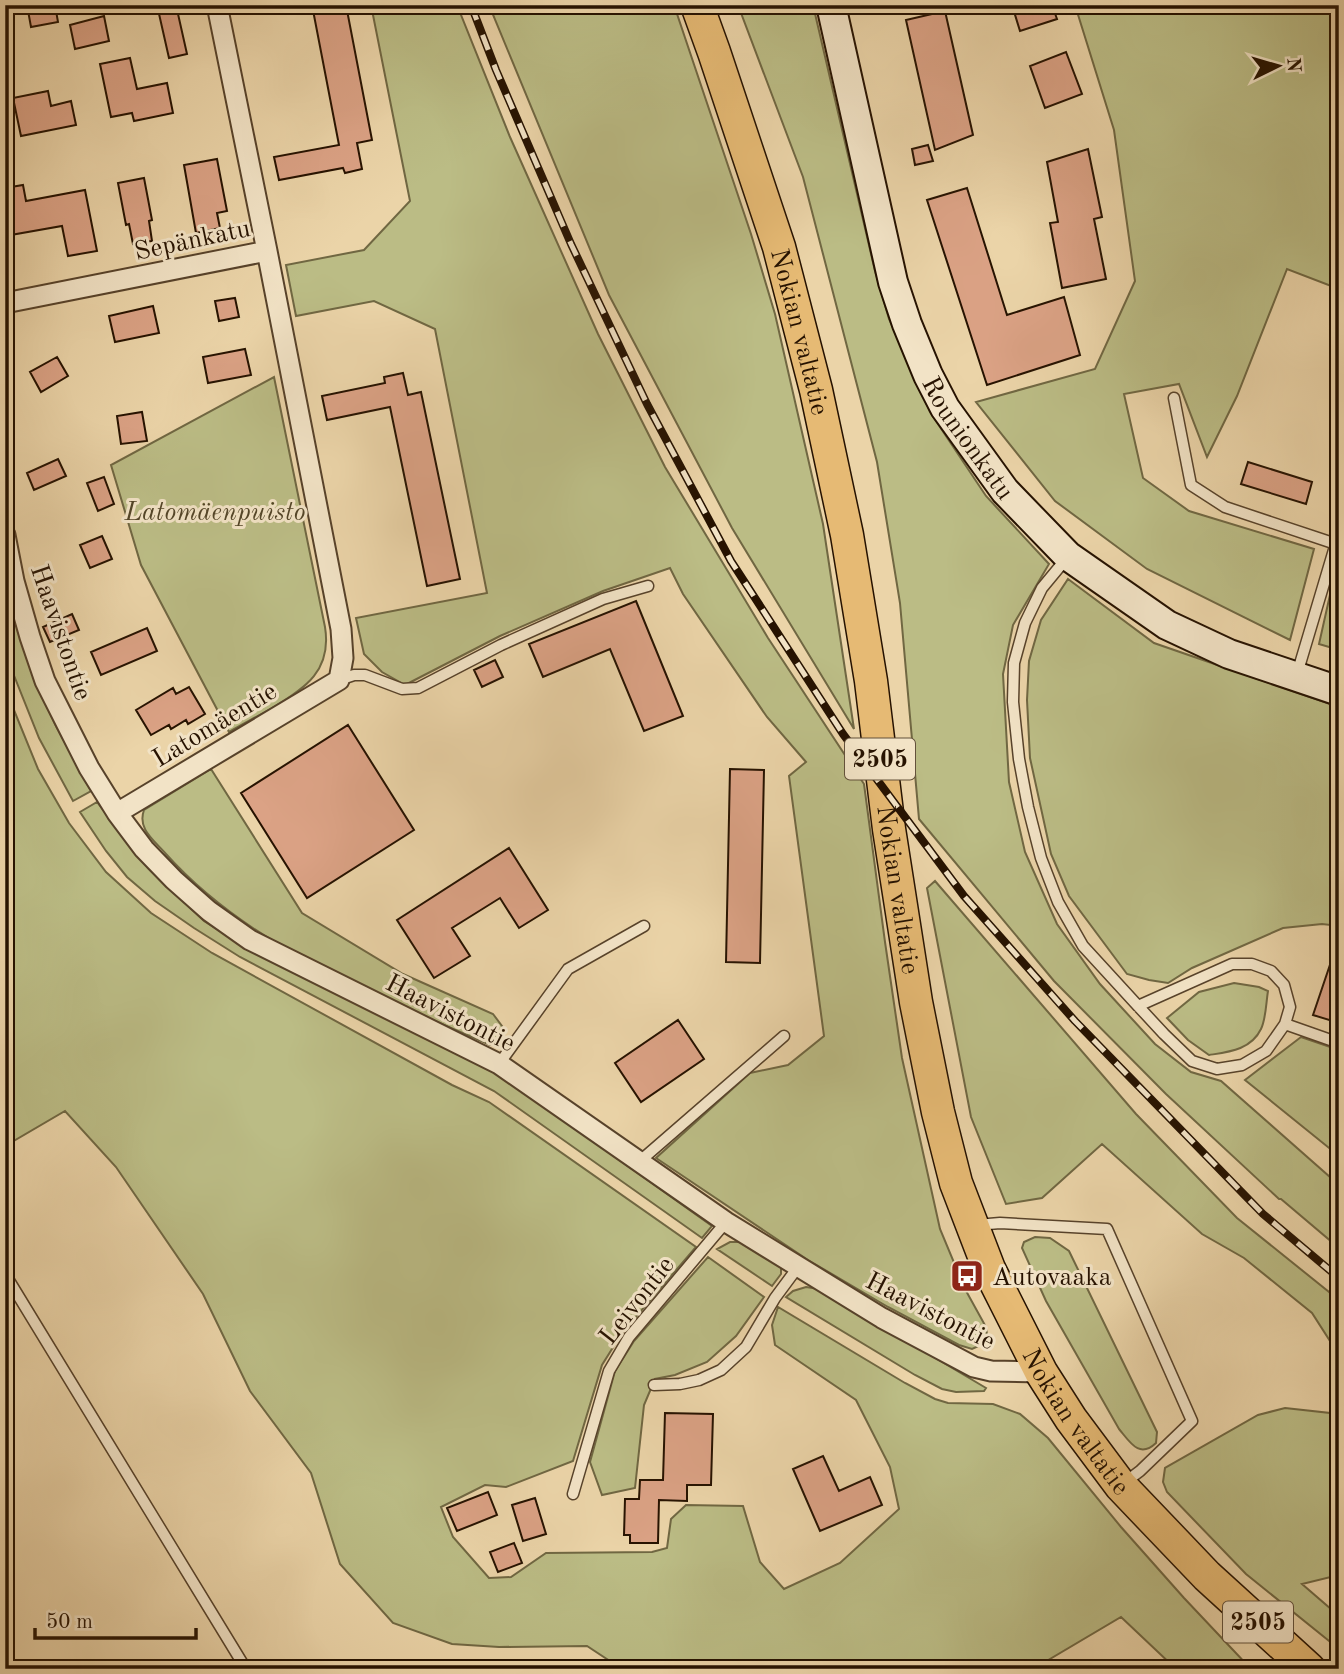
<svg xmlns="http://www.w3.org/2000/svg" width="1344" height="1674" font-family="'Old Standard TT',serif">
<rect width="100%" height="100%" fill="#ebd4a8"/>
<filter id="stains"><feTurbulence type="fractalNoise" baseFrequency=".00286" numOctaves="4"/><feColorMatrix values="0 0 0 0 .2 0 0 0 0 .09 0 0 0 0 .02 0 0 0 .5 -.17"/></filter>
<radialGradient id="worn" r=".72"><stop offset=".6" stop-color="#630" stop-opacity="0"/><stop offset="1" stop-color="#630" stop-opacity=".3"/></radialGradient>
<!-- green -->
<path fill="#bbbc85" stroke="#706742" stroke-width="2" d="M 371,5 L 457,5 L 510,137 L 598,334 L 665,467 L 768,638 L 864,784 L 885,942 L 902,1058 L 940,1229 L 965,1289 L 986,1327 L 987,1335 L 981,1345 L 972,1349 L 959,1345 L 888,1307 L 808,1260 L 656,1158 L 750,1073 L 788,1065 L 824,1036 L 789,776 L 806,762 L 767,717 L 683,594 L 670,568 L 603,591 L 500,636 L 405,685 L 382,672 L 364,654 L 356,618 L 487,593 L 435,329 L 374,301 L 296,316 L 286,265 L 364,250 L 410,201 Z
M 489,5 L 674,5 L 751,234 L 775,314 L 823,524 L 854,729 L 732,528 L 609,295 Z
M 738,5 L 813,5 L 875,271 L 889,319 L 930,412 L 986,496 L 1049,564 L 1013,625 L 1003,674 L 1009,782 L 1025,852 L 1057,924 L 1100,984 L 1155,1044 L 1191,1072 L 1221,1081 L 1339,1185 L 1339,1248 L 1281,1199 L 1279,1199 L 1166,1094 L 1054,981 L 919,819 L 900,603 L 877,462 L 803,177 Z
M 1075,5 L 1339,5 L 1339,289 L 1287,269 L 1237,396 L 1207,457 L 1179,384 L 1124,394 L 1143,478 L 1189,511 L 1314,549 L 1290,640 L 1147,569 L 1055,501 L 976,402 L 1095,369 L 1135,281 L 1114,130 Z
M 274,377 L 325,627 C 332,670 306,688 272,708 C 258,716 243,724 229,732 L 141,565 L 111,465 Z
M 1338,559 L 1339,559 L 1339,650 L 1319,644 Z
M 5,576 L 37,685 L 56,726 L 91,791 L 73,801 L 39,738 L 9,663 L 5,646 Z
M 1068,579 L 1154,643 L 1339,707 L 1339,926 L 1322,924 L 1283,928 L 1192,968 L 1168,983 L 1149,980 L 1127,974 L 1069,896 L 1051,854 L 1030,758 L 1027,700 L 1029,661 L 1041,620 Z
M 5,688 L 38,769 L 69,823 L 106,872 L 151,913 L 212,953 L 452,1085 L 489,1102 L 696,1247 L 622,1333 L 602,1365 L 573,1461 L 506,1487 L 485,1485 L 441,1507 L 453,1537 L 489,1578 L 511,1577 L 546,1553 L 652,1552 L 667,1548 L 671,1519 L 686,1505 L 743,1506 L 760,1562 L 784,1589 L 840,1563 L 899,1509 L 890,1467 L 856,1400 L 775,1345 L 772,1325 L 778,1307 L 905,1383 L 935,1399 L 948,1403 L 993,1404 L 1020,1414 L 1048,1438 L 1121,1527 L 1184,1598 L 1251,1669 L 1176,1669 L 1121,1617 L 1033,1669 L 622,1669 L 587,1646 L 499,1647 L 452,1644 L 393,1623 L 340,1564 L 311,1473 L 250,1391 L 203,1294 L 116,1167 L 65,1111 L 5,1146 Z
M 211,769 L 302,913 L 403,974 L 493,1014 L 502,1026 L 502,1040 L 490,1045 C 376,994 251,949 166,854 C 154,840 137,829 144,810 Z
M 97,802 L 148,868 L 204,921 L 247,948 L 503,1077 L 712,1226 L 702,1238 L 494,1091 L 240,957 L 194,928 L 155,901 L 127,877 L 106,851 L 80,812 Z
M 935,881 L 1136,1114 L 1237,1218 L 1339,1300 L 1339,1355 L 1312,1313 L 1244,1258 L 1202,1234 L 1102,1144 L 1042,1198 L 1006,1204 L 971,1117 L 927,888 Z
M 1234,983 L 1259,987 L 1268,991 C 1266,1003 1266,1019 1261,1029 C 1251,1050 1228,1052 1209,1055 L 1188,1040 L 1167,1018 L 1199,992 Z
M 1301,1037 L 1339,1050 L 1339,1156 L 1245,1080 Z
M 1035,1237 L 1050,1238 L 1069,1251 L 1157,1432 L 1156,1443 C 1139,1459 1130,1442 1119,1429 L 1046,1301 L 1022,1248 L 1024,1242 Z
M 730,1242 L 740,1242 L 781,1267 L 781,1274 L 772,1286 L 717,1249 Z
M 708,1257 L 764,1297 L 736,1336 L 707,1362 L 675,1375 L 655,1379 L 644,1405 L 635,1488 L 602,1495 L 590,1462 L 615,1371 L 634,1341 Z
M 806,1287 L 819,1289 L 986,1388 L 984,1391 L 956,1392 L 942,1389 L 915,1375 L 786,1297 L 793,1291 Z
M 1285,1408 L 1339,1414 L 1339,1575 L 1302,1584 L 1339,1616 L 1339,1649 L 1246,1574 L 1167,1492 L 1163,1482 L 1165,1468 L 1258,1415 Z"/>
<!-- building -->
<path fill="#dba285" stroke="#261200" stroke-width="2" d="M 27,5 L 55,5 L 58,22 L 31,27 Z
M 157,5 L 176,5 L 187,54 L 169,58 Z
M 312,5 L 346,5 L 372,140 L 357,143 L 362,169 L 345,173 L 343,168 L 279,180 L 274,157 L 339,145 Z
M 1012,5 L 1052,5 L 1057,19 L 1020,31 Z
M 945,11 L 973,135 L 935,150 L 906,20 Z
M 104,16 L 109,41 L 75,49 L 70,25 Z
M 1066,52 L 1082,94 L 1045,108 L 1030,66 Z
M 130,58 L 137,89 L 167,83 L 173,113 L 134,121 L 132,113 L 111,117 L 100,64 Z
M 48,91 L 51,106 L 71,101 L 76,125 L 21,136 L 13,98 Z
M 928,145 L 933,161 L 915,165 L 912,149 Z
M 1088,149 L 1102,217 L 1094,219 L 1106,279 L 1062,288 L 1050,223 L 1058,222 L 1047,162 Z
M 217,159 L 227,211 L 217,213 L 220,228 L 196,233 L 184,165 Z
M 144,178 L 152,220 L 149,221 L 152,241 L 133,244 L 129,224 L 126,225 L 118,183 Z
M 23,185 L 26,201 L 85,190 L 97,251 L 68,256 L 62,226 L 5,236 L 5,188 Z
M 967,188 L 1007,315 L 1064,297 L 1080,355 L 987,385 L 927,200 Z
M 235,298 L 239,317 L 219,321 L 215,301 Z
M 153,306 L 159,333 L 115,342 L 109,316 Z
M 245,349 L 251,375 L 208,383 L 203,357 Z
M 57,357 L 68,376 L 41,392 L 30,372 Z
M 403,373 L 408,395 L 421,392 L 460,579 L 427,586 L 390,407 L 327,420 L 322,396 L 385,383 L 384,377 Z
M 142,412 L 147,441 L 121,444 L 117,416 Z
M 58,459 L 66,476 L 34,490 L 27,473 Z
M 1248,462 L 1312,482 L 1306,504 L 1241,484 Z
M 104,477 L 114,504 L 98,511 L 87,483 Z
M 102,536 L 112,559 L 90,568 L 80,545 Z
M 636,601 L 683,716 L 644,731 L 610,649 L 543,677 L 529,644 Z
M 72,614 L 79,630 L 50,642 L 43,627 Z
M 147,628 L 157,651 L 101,675 L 91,652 Z
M 495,660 L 503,677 L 482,687 L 474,670 Z
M 189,687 L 205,714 L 188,724 L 186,720 L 171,729 L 169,725 L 151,735 L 136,710 L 173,688 L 176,694 Z
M 348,725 L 414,830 L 307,898 L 241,793 Z
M 730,769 L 764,770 L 760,963 L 726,962 Z
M 509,848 L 548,910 L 519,928 L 500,898 L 452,928 L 470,956 L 434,978 L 397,920 Z
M 1336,947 L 1339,947 L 1339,1023 L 1313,1015 Z
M 678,1020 L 704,1059 L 641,1102 L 615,1063 Z
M 665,1413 L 713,1414 L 711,1485 L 687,1485 L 687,1501 L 659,1500 L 658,1543 L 630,1543 L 630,1535 L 624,1535 L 625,1499 L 639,1499 L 640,1480 L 663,1480 Z
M 823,1456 L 839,1491 L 870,1477 L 882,1505 L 820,1531 L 793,1469 Z
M 488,1492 L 497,1515 L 457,1531 L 447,1508 Z
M 535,1498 L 546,1534 L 523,1541 L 512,1505 Z
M 514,1543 L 522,1563 L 498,1572 L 490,1552 Z"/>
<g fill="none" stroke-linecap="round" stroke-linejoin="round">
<defs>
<path id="service" d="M 1174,398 L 1191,485 L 1225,507 L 1336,544
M 1066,559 L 1042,588 L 1025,623 L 1014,663 L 1013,702 L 1019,759 L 1028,807 L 1041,858 L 1058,902 L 1083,946 L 1138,1006 L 1164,1034 L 1192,1061 L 1217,1069 L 1242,1065 L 1266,1051 L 1285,1024 L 1290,1007 L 1284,985 L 1271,971 L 1252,964 L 1232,964 L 1138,1006
M 1297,674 L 1339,533
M 339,680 L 354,675 L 365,675 L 402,689 L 418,688 L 501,645 L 603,599 L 648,586
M 1285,1024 L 1339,1043
M 499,1064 L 568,969 L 644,926
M 640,1161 L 784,1036
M 977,1225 L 1000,1223 L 1107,1229 L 1192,1421 L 1140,1471 L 1124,1483
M 5,1274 L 246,1669
M 654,1385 L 680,1384 L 699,1380 L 721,1370 L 746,1347 L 775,1298 L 798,1267
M 573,1494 L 609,1371 L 629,1337 L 726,1222"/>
<path id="minor" d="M 5,303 L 267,251 L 217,5
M 5,535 L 14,581 L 30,637 L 45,681 L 89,768 L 117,813 L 144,849 L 174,880 L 209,911 L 250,940 L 499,1064 L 726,1222 L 882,1318 L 974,1367 L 991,1371 L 1041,1372
M 117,813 L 339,680 L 343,658 L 341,629 L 267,251"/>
<g id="secondary">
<path id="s1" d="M 831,5 L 893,282 L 907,324 L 928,375 L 945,408 L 1005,491 L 1068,556 L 1167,625 L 1229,654 L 1339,691"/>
</g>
<g id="primary">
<path id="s2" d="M 697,5 L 714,52 L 779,247 L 816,390 L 847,535 L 871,681 L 889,829 L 916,1002 L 938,1112 L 956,1183 L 989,1269 L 1041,1372 L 1071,1419 L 1121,1486 L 1207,1576 L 1309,1669"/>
</g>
</defs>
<!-- service casing -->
<use href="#service" stroke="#57422a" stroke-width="13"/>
<!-- minor casing -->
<use href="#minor" stroke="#57422a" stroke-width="23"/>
<!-- secondary casing -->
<use href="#secondary" stroke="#261200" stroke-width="32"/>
<!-- primary casing -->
<use href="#primary" stroke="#261200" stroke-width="35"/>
<!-- service -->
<use href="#service" stroke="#f2e3c6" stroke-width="10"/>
<!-- minor -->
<use href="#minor" stroke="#f2e3c6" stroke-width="19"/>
<!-- secondary -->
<use href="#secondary" stroke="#f2e3c6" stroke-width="28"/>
<!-- primary -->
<use href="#primary" stroke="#e6ba74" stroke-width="32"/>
<defs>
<path id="rail" d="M 471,5 L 496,70 L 571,244 L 647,404 L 731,561 L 843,734 L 964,896 L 1075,1021 L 1263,1214 L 1339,1278"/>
</defs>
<!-- rail casing -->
<use href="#rail" stroke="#261200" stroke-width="8"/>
<!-- rail -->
<use href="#rail" stroke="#f2e3c6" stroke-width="5" stroke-dasharray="16" stroke-linecap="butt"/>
</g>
<!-- icons -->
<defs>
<symbol id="bus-square" viewBox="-11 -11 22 22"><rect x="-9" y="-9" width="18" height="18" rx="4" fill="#8f2418" stroke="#f2e3c6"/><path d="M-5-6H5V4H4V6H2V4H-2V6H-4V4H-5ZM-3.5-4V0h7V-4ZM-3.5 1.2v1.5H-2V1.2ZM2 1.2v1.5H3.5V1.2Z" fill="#fff"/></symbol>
</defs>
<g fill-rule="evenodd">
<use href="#bus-square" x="948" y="1257" width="38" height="38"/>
</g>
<g text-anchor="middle" stroke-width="6" stroke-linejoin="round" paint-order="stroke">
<!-- shield labels -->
<g fill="#f2e3c6" stroke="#63513b" stroke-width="2">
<rect x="845" y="738.5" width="70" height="41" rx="5"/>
<rect x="1223" y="1601.5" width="70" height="41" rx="5"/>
</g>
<g font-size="24" font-weight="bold" fill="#261200">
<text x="880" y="767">2505</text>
<text x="1258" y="1630">2505</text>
</g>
<!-- street labels -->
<g font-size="26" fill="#261200" stroke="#f2e3c6">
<text transform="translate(192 239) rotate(-12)" y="9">Sepänkatu</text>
<text dy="9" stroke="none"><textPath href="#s2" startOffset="343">Nokian valtatie</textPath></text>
<text dy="9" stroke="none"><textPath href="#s1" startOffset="458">Rounionkatu</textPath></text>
<text transform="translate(62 632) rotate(71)" y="9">Haavistontie</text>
<text transform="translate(214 724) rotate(-31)" y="9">Latomäentie</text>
<text dy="9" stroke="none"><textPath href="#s2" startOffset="910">Nokian valtatie</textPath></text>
<text transform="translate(451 1012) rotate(27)" y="9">Haavistontie</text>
<text transform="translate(636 1300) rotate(-52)" y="9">Leivontie</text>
<text transform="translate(931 1310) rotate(27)" y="9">Haavistontie</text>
<text dy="9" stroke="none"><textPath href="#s2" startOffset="1477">Nokian valtatie</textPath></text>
</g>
<!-- park labels -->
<g font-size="26" font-style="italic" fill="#534528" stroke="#f2e3c6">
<text x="215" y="520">Latomäenpuisto</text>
</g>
<!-- poi labels -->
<g font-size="26" fill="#261200" stroke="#f2e3c6" text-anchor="start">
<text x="992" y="1285">Autovaaka</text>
</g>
</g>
<!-- margin -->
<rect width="1344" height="1674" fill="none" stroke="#ebd4a8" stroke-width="28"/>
<rect x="7" y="7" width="1330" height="1660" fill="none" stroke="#261200" stroke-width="3.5"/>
<rect x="14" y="14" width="1316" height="1646" fill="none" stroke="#261200" stroke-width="2"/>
<!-- north arrow -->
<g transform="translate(1278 66) rotate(85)" stroke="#f2e3c6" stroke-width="5" paint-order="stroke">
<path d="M0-5L12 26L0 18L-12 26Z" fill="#261200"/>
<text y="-10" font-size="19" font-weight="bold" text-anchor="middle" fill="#261200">N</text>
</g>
<!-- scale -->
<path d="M35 1628v10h161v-10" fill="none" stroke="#261200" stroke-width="3.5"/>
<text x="46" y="1628" font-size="21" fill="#261200" stroke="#f2e3c6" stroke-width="5" paint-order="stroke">50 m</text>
<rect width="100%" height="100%" filter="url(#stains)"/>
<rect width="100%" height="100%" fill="url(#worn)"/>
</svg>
